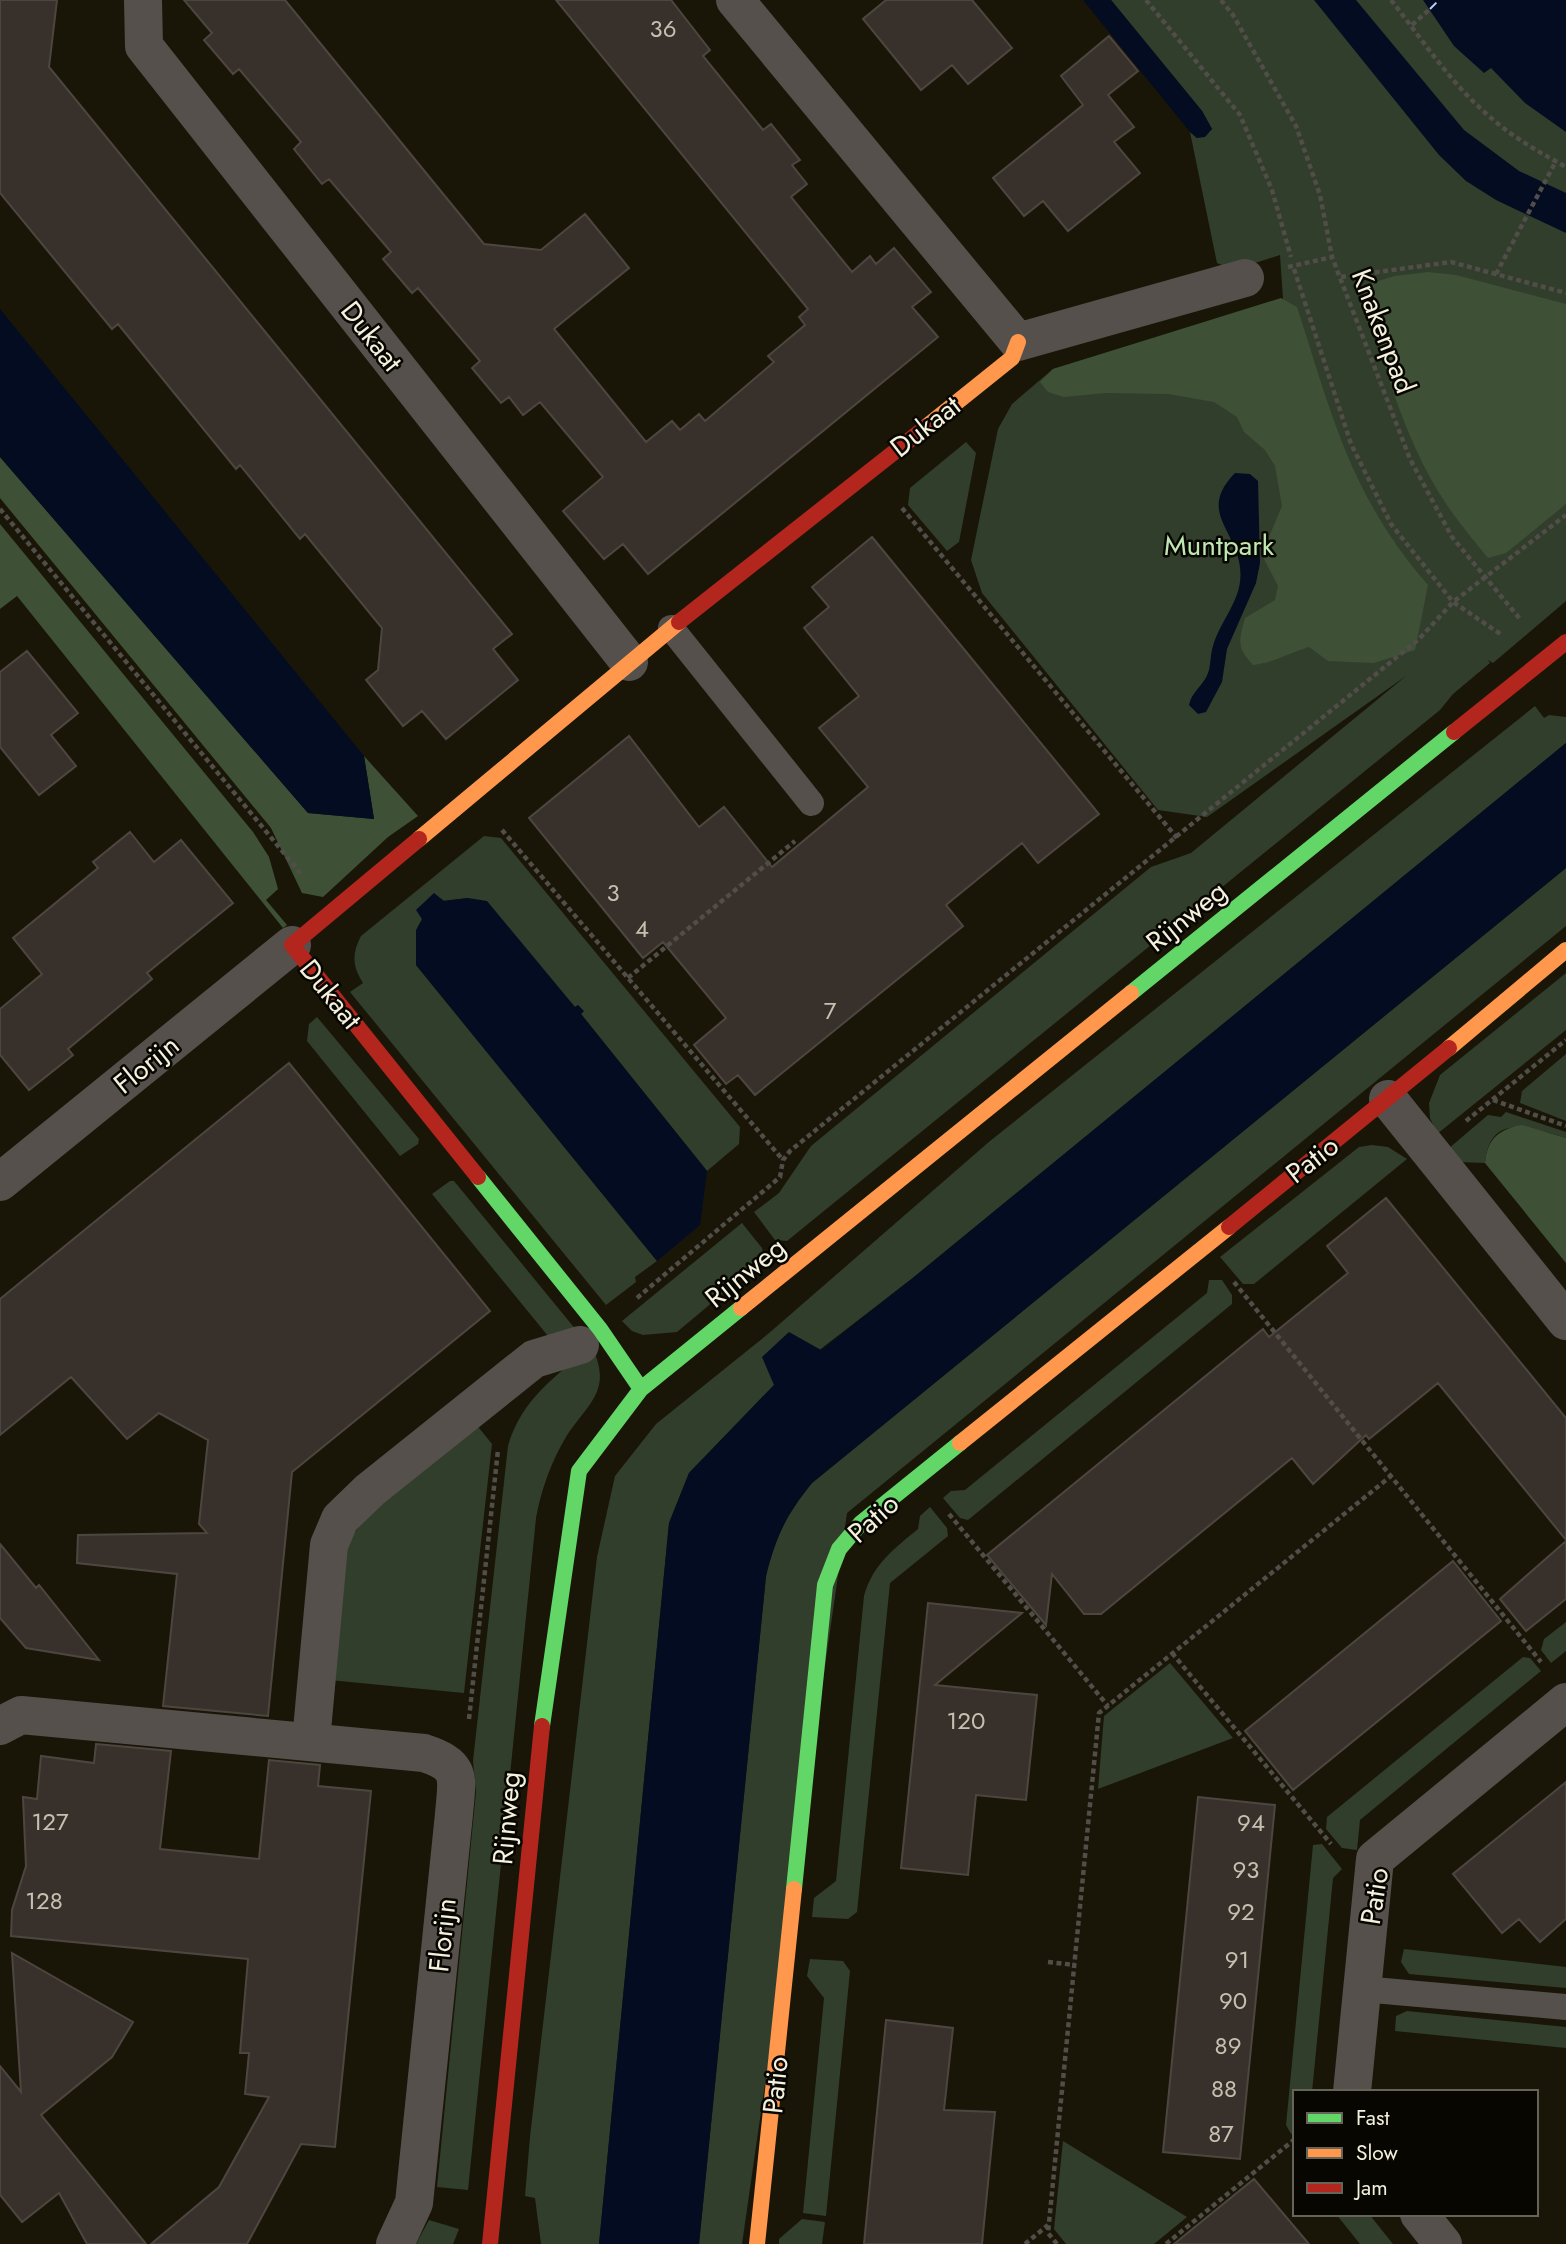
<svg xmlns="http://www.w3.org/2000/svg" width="1566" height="2244" font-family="Jost,sans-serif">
<rect width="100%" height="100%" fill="#191608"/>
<!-- green -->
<path fill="#313e2b" d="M 1111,0 L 1566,0 L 1566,601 L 1493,663 L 1488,660 L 1490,663 L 1453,694 L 1440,710 L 787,1241 L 775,1240 L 754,1212 L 779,1193 L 811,1146 L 1151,867 L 1191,853 L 1406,676 L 1207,817 L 1158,810 L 982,593 L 971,560 L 998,429 L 1012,404 L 1053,369 L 1283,299 L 1280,255 L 1234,270 L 1217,263 L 1190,132 L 1197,138 L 1212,129 L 1202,111 Z
M 966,442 L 976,453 L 959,542 L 947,551 L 908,505 L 910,488 Z
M 1535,706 L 1544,718 L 1549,715 L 1566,717 L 1566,743 L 914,1277 L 774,1385 L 689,1473 L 669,1523 L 599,2244 L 541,2244 L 535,2198 L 525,2196 L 530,2137 L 597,1557 L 615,1476 L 656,1424 L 768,1334 L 990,1141 Z
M 484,836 L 501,838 L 740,1127 L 739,1144 L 707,1171 L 581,1014 L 583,1011 L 578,1005 L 575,1007 L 468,898 L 424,903 L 417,909 L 422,919 L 416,965 L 657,1261 L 635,1277 L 636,1282 L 606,1305 L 350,992 L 363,983 C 352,966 352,953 361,936 Z
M 1566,868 L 1566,926 L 847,1513 L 742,2244 L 699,2244 L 766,1576 C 776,1536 786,1515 812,1483 Z
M 1566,973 L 1566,1030 L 1437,1134 L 1430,1118 L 1429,1103 L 1440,1075 Z
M 317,1017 L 419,1139 L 418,1144 L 400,1156 L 307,1041 L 309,1024 Z
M 1566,1054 L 1566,1121 L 1520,1103 L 1522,1091 Z
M 1506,1112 L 1566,1132 L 1566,1138 C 1531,1128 1490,1111 1485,1163 L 1459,1162 L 1448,1149 L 1488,1115 L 1501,1117 Z
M 1372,1145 L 1388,1147 L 1407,1159 L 1254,1284 L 1243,1284 L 1220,1257 L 1359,1147 Z
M 450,1181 L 454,1181 L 577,1331 L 548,1336 L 432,1194 Z
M 742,1223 L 762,1248 L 764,1259 L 677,1332 L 643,1335 L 632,1331 L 622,1321 Z
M 1209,1280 L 1222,1280 L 1232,1295 L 1232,1304 L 968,1520 L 960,1518 L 943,1498 L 951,1491 L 965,1490 L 1207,1293 Z
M 592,1347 C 613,1391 588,1403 566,1437 C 551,1462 541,1490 536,1518 L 468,2190 L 437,2187 L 476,1792 L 473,1761 L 508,1446 C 521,1400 556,1375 592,1347 Z
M 475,1423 L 492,1444 L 464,1693 L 329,1680 C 332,1649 331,1595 338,1568 C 355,1507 429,1462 475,1423 Z
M 930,1507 L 947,1528 L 948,1536 L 890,1583 L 857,1912 L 848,1919 L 812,1917 L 814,1898 L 836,1881 L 864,1596 C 873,1564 894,1549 918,1529 L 920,1516 Z
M 1566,1622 L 1566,1651 L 1551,1663 L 1541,1650 L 1544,1639 Z
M 1523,1657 L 1530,1658 L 1541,1671 L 1360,1820 L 1357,1850 L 1342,1848 L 1326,1829 L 1327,1817 Z
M 1170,1663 L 1233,1738 L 1098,1789 L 1104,1716 Z
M 1322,1844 L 1342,1869 L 1333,1878 L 1312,2092 L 1295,2092 L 1295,2131 L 1291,2134 L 1286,2125 L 1313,1845 Z
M 1404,1949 L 1566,1967 L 1566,1988 L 1409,1974 L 1401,1962 Z
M 810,1959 L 843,1961 L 850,1971 L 826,2216 L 803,2213 L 824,1998 L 807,1976 Z
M 1407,2011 L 1566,2027 L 1566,2048 L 1395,2031 L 1396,2016 Z
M 1063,2141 L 1187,2217 L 1154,2244 L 1066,2244 L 1054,2229 Z
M 1336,2214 L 1369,2214 L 1393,2244 L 1360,2244 Z
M 802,2219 L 825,2222 L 822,2244 L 779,2244 L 779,2239 Z
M 429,2220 L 459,2229 L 453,2244 L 416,2244 Z"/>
<!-- forest -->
<path fill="#3e5136" d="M 1428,272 L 1456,275 L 1566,304 L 1566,504 L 1506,553 L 1488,558 C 1473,539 1457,521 1445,502 C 1402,437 1383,359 1361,286 L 1395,276 Z
M 1281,298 L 1297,307 C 1332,415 1351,497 1428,585 L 1415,650 L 1374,663 L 1328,661 L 1309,647 C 1289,653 1273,663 1253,665 C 1236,647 1239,641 1245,618 L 1275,600 L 1278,586 L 1264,559 L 1269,537 L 1282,506 L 1275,466 L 1265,450 L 1244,432 L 1237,417 L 1214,402 L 1168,394 L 1106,393 L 1064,397 L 1048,392 L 1040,382 L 1053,369 Z
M 0,457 L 308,813 L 374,819 L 364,756 L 418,816 L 388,837 L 323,897 L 302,893 L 271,828 L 0,498 Z
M 0,524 L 253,832 L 269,857 L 278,889 L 266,900 L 287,925 L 283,928 L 17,596 L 0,609 Z
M 1522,1125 L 1566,1138 L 1566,1263 L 1485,1163 C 1487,1139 1499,1129 1522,1125 Z"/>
<!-- water -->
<path fill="#030c21" d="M 1083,0 L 1111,0 L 1202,111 L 1212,129 L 1205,137 L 1197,138 L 1190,132 Z
M 1314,0 L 1356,0 L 1464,130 L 1519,171 L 1566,193 L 1566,233 L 1496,200 L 1466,181 L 1439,155 Z
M 1423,0 L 1566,0 L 1566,132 L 1525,103 L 1491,68 L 1484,73 L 1454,46 Z
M 0,309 L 364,756 L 374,819 L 308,813 L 0,457 Z
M 1235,473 L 1250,474 L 1258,481 L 1260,563 L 1256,583 L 1227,649 L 1222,682 L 1206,712 L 1198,714 L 1189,705 C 1192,691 1204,685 1208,673 C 1211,665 1210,655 1213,646 C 1219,624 1237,605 1240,582 C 1246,533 1193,516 1235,473 Z
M 1566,743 L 1566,868 L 812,1483 C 786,1515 776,1536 766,1576 L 699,2244 L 599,2244 L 669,1523 L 689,1473 L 774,1385 L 762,1357 L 789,1332 L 821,1350 L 914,1277 Z
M 434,893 L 444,901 L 468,898 L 487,901 L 575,1007 L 578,1005 L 584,1011 L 581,1014 L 707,1171 L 700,1225 L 657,1261 L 416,965 L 416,930 L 422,919 L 416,910 Z"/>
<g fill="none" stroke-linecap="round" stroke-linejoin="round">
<!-- ferry -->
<path stroke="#b8d4fe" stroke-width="2" stroke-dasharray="9 7" stroke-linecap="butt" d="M 1430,9 L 1439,0"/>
</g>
<!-- building -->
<path fill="#38302b" stroke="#4d4640" stroke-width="2" d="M 0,0 L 57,0 L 49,67 L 512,634 L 493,649 L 518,680 L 446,739 L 422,711 L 403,726 L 366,680 L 378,670 L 382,628 L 305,534 L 300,539 L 240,465 L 236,469 L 118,324 L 112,329 L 0,193 Z
M 184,0 L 285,0 L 484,244 L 541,250 L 585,214 L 629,268 L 554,329 L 646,442 L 672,421 L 680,430 L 699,414 L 705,421 L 774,362 L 768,356 L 805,325 L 799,317 L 808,309 L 556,0 L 671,0 L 710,50 L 703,56 L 763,130 L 771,124 L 800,160 L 792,165 L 807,184 L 791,197 L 852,272 L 870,256 L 876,264 L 894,248 L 931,292 L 912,307 L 938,337 L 648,574 L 623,544 L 604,559 L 563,511 L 603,477 L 540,402 L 523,415 L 509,397 L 501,403 L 472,368 L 480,361 L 418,288 L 412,293 L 383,259 L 391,252 L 329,179 L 322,184 L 294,149 L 301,142 L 239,69 L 233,74 L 204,40 L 212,33 Z
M 886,0 L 972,0 L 1012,48 L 968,84 L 952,65 L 921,90 L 863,19 Z
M 1109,36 L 1138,71 L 1108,95 L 1134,127 L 1114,142 L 1140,173 L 1068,231 L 1043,201 L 1024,216 L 993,178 L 1083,105 L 1061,76 Z
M 872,537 L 1099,814 L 1038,863 L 1022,843 L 946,905 L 963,926 L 755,1095 L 738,1075 L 726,1084 L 694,1045 L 726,1018 L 663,942 L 643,958 L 529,818 L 629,736 L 699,827 L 724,807 L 772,867 L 868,787 L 819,728 L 859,696 L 804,628 L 829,607 L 812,587 Z
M 27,651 L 78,713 L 51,735 L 76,766 L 39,795 L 0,747 L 0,672 Z
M 130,832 L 154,862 L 181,840 L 233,903 L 147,973 L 152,979 L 68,1049 L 73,1055 L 29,1090 L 0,1055 L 0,1009 L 42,974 L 13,938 L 98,868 L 93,862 Z
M 289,1063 L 490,1311 L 292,1472 L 268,1716 L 163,1706 L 177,1574 L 77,1563 L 78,1535 L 207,1533 L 199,1524 L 208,1440 L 159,1413 L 127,1439 L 71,1377 L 0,1435 L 0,1299 Z
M 1386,1198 L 1566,1418 L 1566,1540 L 1438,1383 L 1369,1439 L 1366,1435 L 1313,1484 L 1292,1458 L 1101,1614 L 1084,1614 L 1052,1574 L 1046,1625 L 987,1555 L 1263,1329 L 1269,1337 L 1348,1273 L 1327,1246 Z
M 1566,1541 L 1566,1599 L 1526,1631 L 1500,1599 Z
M 0,1544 L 36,1588 L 39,1585 L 99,1660 L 26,1648 L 0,1618 Z
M 1453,1561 L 1501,1621 L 1293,1790 L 1245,1731 Z
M 928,1603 L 1022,1613 L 935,1685 L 1037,1695 L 1026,1800 L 976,1795 L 968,1875 L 901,1868 Z
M 96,1744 L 171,1751 L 160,1849 L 259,1859 L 269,1760 L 320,1765 L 318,1786 L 371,1791 L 335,2147 L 301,2144 L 247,2244 L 151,2244 L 219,2187 L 269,2097 L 245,2094 L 249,2053 L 240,2053 L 248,1959 L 11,1936 L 12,1910 L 26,1866 L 23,1797 L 37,1799 L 41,1756 L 94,1763 Z
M 1566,1782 L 1566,1919 L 1540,1942 L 1519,1919 L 1502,1933 L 1453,1874 Z
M 1198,1797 L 1275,1805 L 1240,2159 L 1163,2152 Z
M 12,1953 L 133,2022 L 112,2057 L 41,2115 L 146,2244 L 87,2244 L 59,2193 L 22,2222 L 0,2195 L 0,2066 L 21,2092 Z
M 886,2020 L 953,2028 L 944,2110 L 995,2112 L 982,2244 L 864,2244 Z
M 1254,2179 L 1309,2244 L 1174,2244 Z"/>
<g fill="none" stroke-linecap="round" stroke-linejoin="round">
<!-- path -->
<path stroke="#514d48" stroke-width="4.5" stroke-dasharray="5 3.5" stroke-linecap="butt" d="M 1146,0 L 1240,115 L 1272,190 L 1291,257
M 1221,0 L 1233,15 L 1296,126 L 1320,195 L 1332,257 L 1410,459 L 1452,537 L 1520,619
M 1391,0 C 1422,39 1451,84 1489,116 C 1512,137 1539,152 1566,167
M 1412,25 L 1430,9
M 1288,267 L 1332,257
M 1294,269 L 1351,444 L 1391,524 L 1453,602 L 1502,635
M 1496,274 L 1556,161
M 1341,277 L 1451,262 L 1566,293
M 902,508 L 1177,838
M 0,509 L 302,875
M 502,830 L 783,1160
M 628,978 L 795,841
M 1493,1100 L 1566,1126
M 1466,1121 L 1566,1040
M 1234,1282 L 1541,1662
M 637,1298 L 780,1177 L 783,1160 L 790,1151 L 1419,639 L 1453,602 L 1566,515
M 949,1514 L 1108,1706
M 1172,1653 L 1331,1844
M 469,1719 L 498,1450
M 1048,1962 L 1075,1965
M 1025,2244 L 1048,2225
M 1057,2244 L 1048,2233 L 1099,1713 L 1391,1476
M 1166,2244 L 1295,2139"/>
<!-- lane -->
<path stroke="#55504c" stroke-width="26" d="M 671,628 L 811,803
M 1362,1989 L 1566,2007"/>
<!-- street -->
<path stroke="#55504c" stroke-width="38" d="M 143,0 L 144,46 L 629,662
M 735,0 L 1018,342 L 1245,278
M 1388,1099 L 1566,1321
M 0,1182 L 292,945
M 0,1726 L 21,1715 L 424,1753 C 463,1766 457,1777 454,1814 L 414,2203 L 395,2244
M 311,1741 L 329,1545 L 340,1519 L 370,1490 L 534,1359 L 580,1345
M 1352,2092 L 1375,1859 L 1566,1702
M 1419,2214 L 1443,2244"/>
<!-- fast -->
<path stroke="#63d668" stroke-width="16" d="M 1131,993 L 1454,732
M 478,1177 L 600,1329 L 641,1389
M 542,1726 L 579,1471 L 641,1389 L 741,1308
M 794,1889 L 825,1585 L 839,1549 L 861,1523 L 960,1443"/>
<!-- slow -->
<path stroke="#ff974d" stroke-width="16" d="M 926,427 L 1012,358 L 1018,342
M 419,839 L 679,622
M 1449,1048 L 1566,950
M 741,1308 L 1131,993
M 960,1443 L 1229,1227
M 757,2244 L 794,1889"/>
<!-- jam -->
<path stroke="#b3261e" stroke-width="16" d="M 679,622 L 926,427
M 1454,732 L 1566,642
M 419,839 L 292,945 L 478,1177
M 1229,1227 L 1449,1048
M 490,2244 L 542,1726"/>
</g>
<g text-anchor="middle" stroke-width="5" stroke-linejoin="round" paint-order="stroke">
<!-- number labels -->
<g font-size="24" fill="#c5c1b1">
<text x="663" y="37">36</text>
<text x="613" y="901">3</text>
<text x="642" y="937">4</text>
<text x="830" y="1019">7</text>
<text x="966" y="1729">120</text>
<text x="50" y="1830">127</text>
<text x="1251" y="1831">94</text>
<text x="1246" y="1878">93</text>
<text x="44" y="1909">128</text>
<text x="1241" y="1920">92</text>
<text x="1237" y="1968">91</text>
<text x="1233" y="2009">90</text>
<text x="1228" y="2054">89</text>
<text x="1224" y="2097">88</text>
<text x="1221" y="2142">87</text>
</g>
<!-- street labels -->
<g font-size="28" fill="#f4f1de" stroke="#080600">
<text transform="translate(1384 331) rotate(69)" y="10">Knakenpad</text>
<text transform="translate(372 336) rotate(52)" y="10">Dukaat</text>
<text transform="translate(925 426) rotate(-38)" y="10">Dukaat</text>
<text transform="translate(1186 916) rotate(-39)" y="10">Rijnweg</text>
<text transform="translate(331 994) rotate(51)" y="10">Dukaat</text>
<text transform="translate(146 1064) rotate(-39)" y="10">Florijn</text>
<text transform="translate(1312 1159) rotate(-38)" y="10">Patio</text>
<text transform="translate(745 1272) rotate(-39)" y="10">Rijnweg</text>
<text transform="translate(873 1518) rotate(-42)" y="10">Patio</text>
<text transform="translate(506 1818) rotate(-85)" y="10">Rijnweg</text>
<text transform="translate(1374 1896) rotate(-81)" y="10">Patio</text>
<text transform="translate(442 1935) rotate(-84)" y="10">Florijn</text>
<text transform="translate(775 2085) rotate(-84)" y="10">Patio</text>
</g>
<!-- park labels -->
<g font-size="28" fill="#bfe7b1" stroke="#080600">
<text x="1219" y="555">Muntpark</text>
</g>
</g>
<!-- legend -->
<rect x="1293" y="2090" width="245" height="126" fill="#080600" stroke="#666459" stroke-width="2"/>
<rect x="1307" y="2113" width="35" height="10" fill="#63d668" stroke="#666459" stroke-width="2"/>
<text x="1356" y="2125" font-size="21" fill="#f4f1de">Fast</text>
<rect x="1307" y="2148" width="35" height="10" fill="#ff974d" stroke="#666459" stroke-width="2"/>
<text x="1356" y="2160" font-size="21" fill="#f4f1de">Slow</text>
<rect x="1307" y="2183" width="35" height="10" fill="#b3261e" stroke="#666459" stroke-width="2"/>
<text x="1356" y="2195" font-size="21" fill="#f4f1de">Jam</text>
</svg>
